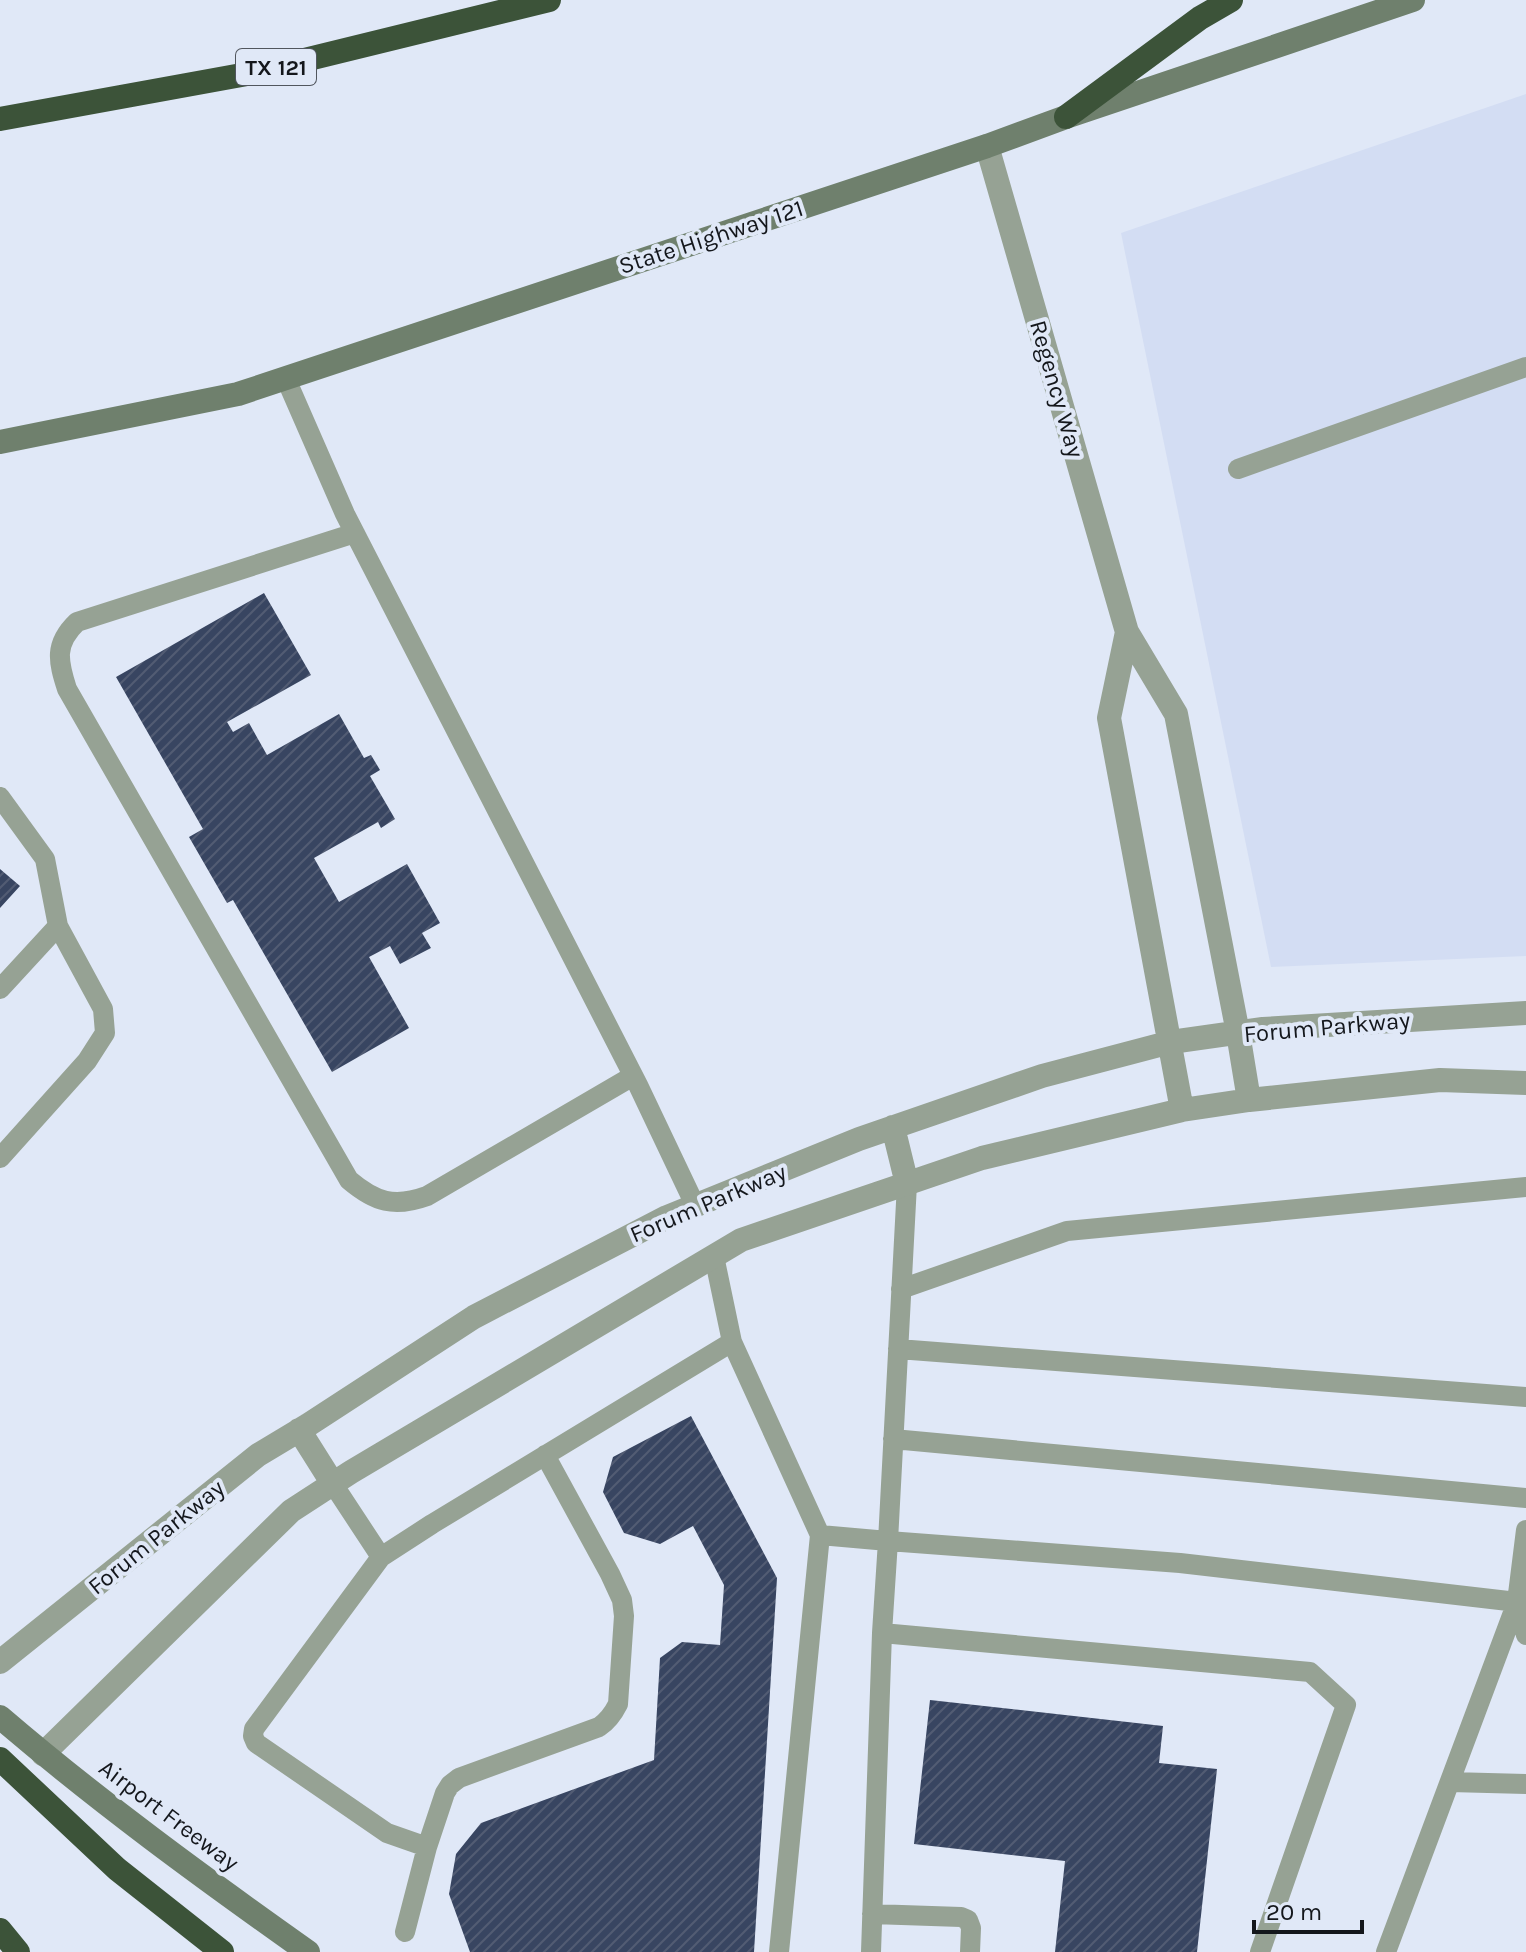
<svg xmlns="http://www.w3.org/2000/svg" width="1526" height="1952" font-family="Karla,sans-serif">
<defs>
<pattern id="building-hatch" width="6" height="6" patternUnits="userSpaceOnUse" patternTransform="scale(2)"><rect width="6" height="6" fill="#384561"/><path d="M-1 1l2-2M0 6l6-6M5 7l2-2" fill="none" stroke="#525c73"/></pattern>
</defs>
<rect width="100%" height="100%" fill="#e0e8f7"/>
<!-- built -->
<path fill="#d3ddf3" d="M 1526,94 L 1526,956 L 1271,967 L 1121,233 Z"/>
<!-- building -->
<path fill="url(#building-hatch)" d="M 264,593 L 311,675 L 227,722 L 233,732 L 249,723 L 267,755 L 339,714 L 364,758 L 371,755 L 380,770 L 370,776 L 395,819 L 381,828 L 378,822 L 314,858 L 339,902 L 407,864 L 440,923 L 422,933 L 431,948 L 400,964 L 390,946 L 369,957 L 409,1028 L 332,1072 L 233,900 L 227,903 L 189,837 L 203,829 L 116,677 Z
M 0,869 L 20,886 L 0,908 Z
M 691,1416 L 777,1578 L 754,1952 L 470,1952 L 449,1894 L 456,1854 L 481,1823 L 654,1760 L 660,1658 L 682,1642 L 720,1645 L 724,1585 L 693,1526 L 660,1544 L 624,1533 L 603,1492 L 613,1457 Z
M 930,1700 L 1163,1726 L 1159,1763 L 1217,1769 L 1197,1952 L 1055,1952 L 1065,1861 L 914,1844 Z"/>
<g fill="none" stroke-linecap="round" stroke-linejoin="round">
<!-- service -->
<path stroke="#96a294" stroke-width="20" d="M 286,379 L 345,514 L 638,1085 L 695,1205
M 1238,469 L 1526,367
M 355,533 L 77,622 C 54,644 58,661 67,689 L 349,1180 C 375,1202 394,1208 427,1196 L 633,1076
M 0,797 L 45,859 L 58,926 L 0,989
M 0,1158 L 87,1061 L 105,1033 L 103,1009 L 58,926
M 714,1256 L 732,1342
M 901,1289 L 1067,1231 L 1526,1187
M 898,1349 L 1526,1397
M 893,1439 L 1526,1498
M 333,1484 L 381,1557 L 432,1524 L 732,1342 L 820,1535 L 888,1541 L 907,1184
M 381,1557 L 254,1729 L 253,1736 L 256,1743 L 387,1833 L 427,1847
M 1517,1602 L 1526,1635
M 882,1633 L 1310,1672 L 1346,1705 L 1260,1952
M 1450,1782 L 1526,1784
M 872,1914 L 961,1917 L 968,1920 L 971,1928 L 970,1952
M 405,1932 L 427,1847 L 445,1793 L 450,1785 L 459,1778 L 599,1727 C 608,1721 613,1714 618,1704 L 624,1616 L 622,1600 L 610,1574 L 545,1455
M 779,1952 L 820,1535
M 871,1952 L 882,1633 L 888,1541 L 1180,1563 L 1517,1602
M 1386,1952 L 1517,1602 L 1526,1530"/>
<!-- tertiary -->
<path stroke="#96a294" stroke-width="24" d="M 987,146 L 1127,632 L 1176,714 L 1238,1033 L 1249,1100
M 1127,632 L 1109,718 L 1182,1110
M 893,1127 L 907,1184
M 299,1430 L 333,1484
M 0,1662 L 258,1455 L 308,1425 L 474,1317 L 667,1217 L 859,1139 L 1042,1076 L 1171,1042 L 1263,1029 L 1526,1013
M 43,1754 L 291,1511 L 351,1472 L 741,1240 L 982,1158 L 1182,1110 L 1249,1100 L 1440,1080 L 1526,1083"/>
<!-- secondary -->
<path stroke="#6f806d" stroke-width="24" d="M 0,442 L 238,394 L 987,146 L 1066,117 L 1413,0
M 0,1717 C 98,1801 202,1877 308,1952"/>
<!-- motorway -->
<path stroke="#3c5339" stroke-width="24" d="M 1066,117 L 1200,18 L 1231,0
M 0,119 L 247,74 L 549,0
M 0,1759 L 117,1869 L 222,1952
M 0,1930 L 18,1952"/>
</g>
<g text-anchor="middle" stroke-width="8" stroke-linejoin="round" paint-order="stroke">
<!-- shield labels -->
<rect fill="#e0e8f7" stroke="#51565e" stroke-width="2" x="236" y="49" width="80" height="36" rx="6"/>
<g font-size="22" font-weight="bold" fill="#14171c">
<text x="276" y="75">TX 121</text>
</g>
<!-- street labels -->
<g font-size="24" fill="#14171c" stroke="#e0e8f7">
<text transform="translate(711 237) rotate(-18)" y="8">State Highway 121</text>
<text transform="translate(1057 389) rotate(74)" y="8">Regency Way</text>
<text transform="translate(1327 1027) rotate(-5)" y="8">Forum Parkway</text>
<text transform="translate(708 1203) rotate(-23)" y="8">Forum Parkway</text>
<text transform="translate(156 1537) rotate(-39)" y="8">Forum Parkway</text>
<text transform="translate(169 1815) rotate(37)" y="8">Airport Freeway</text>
</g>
</g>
<!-- scale -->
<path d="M1254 1920v12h108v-12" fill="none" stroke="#14171c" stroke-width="4"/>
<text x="1266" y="1920" font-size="24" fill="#14171c" stroke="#e0e8f7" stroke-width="6" paint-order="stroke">20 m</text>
</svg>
